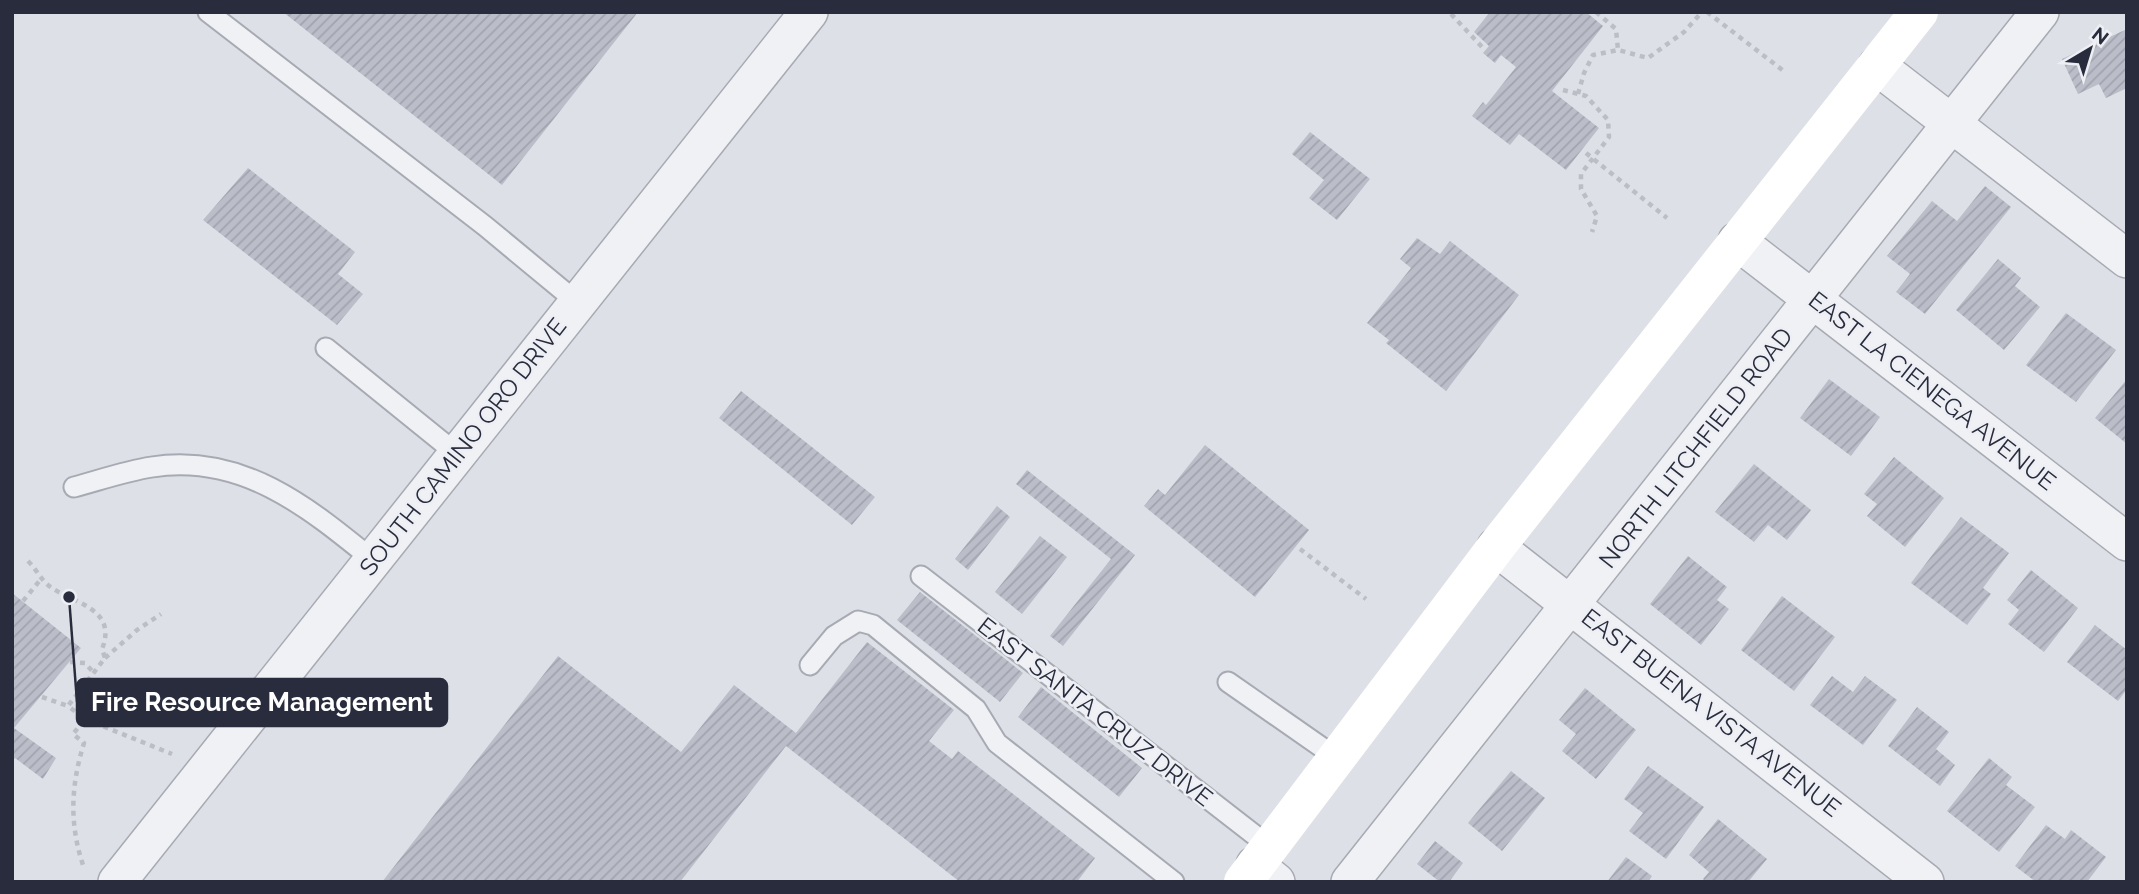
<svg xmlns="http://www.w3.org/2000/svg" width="2139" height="894" font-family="Raleway,sans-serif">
<defs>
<pattern id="building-hatch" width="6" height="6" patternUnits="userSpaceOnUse" patternTransform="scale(1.75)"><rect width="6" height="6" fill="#bbbec9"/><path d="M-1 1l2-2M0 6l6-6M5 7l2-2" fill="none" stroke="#a1a3ae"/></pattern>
</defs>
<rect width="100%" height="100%" fill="#dde0e6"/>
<!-- building -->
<path fill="url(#building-hatch)" d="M 283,12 L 638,12 L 502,185 Z
M 1490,12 L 1586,12 L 1603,26 L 1552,91 L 1599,128 L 1566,170 L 1519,134 L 1510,145 L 1472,116 L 1483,102 L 1486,105 L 1516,67 L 1501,55 L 1495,63 L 1483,53 L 1489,46 L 1474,32 Z
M 2127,29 L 2127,88 L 2106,98 L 2099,84 L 2078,94 L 2062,59 Z
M 1310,132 L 1370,179 L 1337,220 L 1309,198 L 1324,180 L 1292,154 Z
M 248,168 L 355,252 L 338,274 L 363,294 L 337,325 L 203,220 Z
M 1985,186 L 2011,207 L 1925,314 L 1896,292 L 1910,274 L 1887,256 L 1932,201 L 1957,221 Z
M 1417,238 L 1440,254 L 1450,241 L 1519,295 L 1446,391 L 1386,343 L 1389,340 L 1367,323 L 1411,268 L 1400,259 Z
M 1998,259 L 2021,278 L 2015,286 L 2040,307 L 2004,350 L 1956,310 Z
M 2066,313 L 2116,350 L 2076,402 L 2026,365 Z
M 1829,379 L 1880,417 L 1851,456 L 1800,418 Z
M 2127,379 L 2127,444 L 2095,418 Z
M 741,391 L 875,497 L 852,525 L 719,418 Z
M 1205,445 L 1309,530 L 1255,597 L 1144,506 L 1158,489 L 1165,495 Z
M 1894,457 L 1944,498 L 1905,547 L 1867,516 L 1877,504 L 1864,494 Z
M 1754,464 L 1811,510 L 1787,540 L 1768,525 L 1754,542 L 1715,512 Z
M 1027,470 L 1135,555 L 1063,646 L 1050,636 L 1111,559 L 1016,484 Z
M 997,506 L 1010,517 L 968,570 L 955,559 Z
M 1961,517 L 2009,553 L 1983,588 L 1991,594 L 1967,625 L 1911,583 Z
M 1040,536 L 1067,557 L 1022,614 L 995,592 Z
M 1688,556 L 1727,587 L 1717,600 L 1729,609 L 1701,645 L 1650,604 Z
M 2031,570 L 2078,608 L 2044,652 L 2008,624 L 2019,610 L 2007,600 Z
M 920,592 L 1023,673 L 1000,702 L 897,620 Z
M 12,593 L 81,648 L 14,728 L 56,758 L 43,779 L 15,758 L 12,761 Z
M 1782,596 L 1835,637 L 1794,691 L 1741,650 Z
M 2095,625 L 2127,650 L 2127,689 L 2118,701 L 2067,662 Z
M 867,642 L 954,710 L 929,741 L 952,759 L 958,751 L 1095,858 L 1077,882 L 960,882 L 786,746 L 680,882 L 382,882 L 558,656 L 681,752 L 734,685 L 796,733 Z
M 1832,676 L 1853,692 L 1865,676 L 1897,700 L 1863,745 L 1810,705 Z
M 1041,687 L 1142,768 L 1119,797 L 1018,717 Z
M 1585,688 L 1636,730 L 1596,779 L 1562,751 L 1576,734 L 1559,720 Z
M 1917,707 L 1949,732 L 1936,749 L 1955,765 L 1940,786 L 1888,746 Z
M 1989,758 L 2012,777 L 2006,785 L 2035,807 L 1999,852 L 1947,811 Z
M 1648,766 L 1704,807 L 1666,859 L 1629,831 L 1643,813 L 1624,799 Z
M 1511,771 L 1545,798 L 1502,851 L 1468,823 Z
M 1718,819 L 1767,859 L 1748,882 L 1706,882 L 1703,879 L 1709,872 L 1689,855 Z
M 2046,825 L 2065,839 L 2071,830 L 2106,857 L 2087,882 L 2036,882 L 2015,866 Z
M 1435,841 L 1463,863 L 1449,882 L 1440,882 L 1417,864 Z
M 1626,857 L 1652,876 L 1648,882 L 1607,882 Z"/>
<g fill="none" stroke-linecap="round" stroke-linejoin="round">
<defs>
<path id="service" d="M 208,12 L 485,226 L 578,303
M 326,348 L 457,454
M 74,487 C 100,480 126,471 152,467 C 242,453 308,507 373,560
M 921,576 L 1270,847
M 810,665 L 834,636 L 858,621 L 873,625 L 976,709 L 997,743 L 1174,882
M 1228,682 L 1337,758"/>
<path id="minor" d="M 1877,66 L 2127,259
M 1737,241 L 2127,542
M 1496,547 L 1925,882
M 1255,865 L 1276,882
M 117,882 L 809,12
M 1350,882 L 2040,12"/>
</defs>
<!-- service casing -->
<use href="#service" stroke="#a7aab3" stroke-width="23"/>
<!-- minor casing -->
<use href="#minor" stroke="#a7aab3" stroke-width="40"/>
<!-- path -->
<path stroke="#bcbec5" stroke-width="4.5" stroke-dasharray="5 5" stroke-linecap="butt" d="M 1596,12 L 1616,29 L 1618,50
M 1707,12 L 1785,72
M 1451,14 L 1483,48
M 1563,90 L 1586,96 L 1608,120 L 1609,137 L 1581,174 L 1581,189 L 1597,216 L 1592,232
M 1578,94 L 1584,73 L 1593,55 L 1618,50 L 1648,58 L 1684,32 L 1702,12
M 1586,153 L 1667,218
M 1300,549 L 1366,599
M 28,561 C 38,571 41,581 52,588 C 74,603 118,609 102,649 L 105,658 L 68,706 L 85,719 L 73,734 L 84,743 C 71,785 69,823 83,865
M 23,601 L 41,579
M 105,658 L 137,630 L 161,614
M 70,662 L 85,663 L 94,673
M 42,697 L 68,706
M 85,719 L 172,754"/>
<!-- service -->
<use href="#service" stroke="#f0f1f5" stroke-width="19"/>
<!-- minor -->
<use href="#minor" stroke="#f0f1f5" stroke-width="37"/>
<!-- secondary -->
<path stroke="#fff" stroke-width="38" d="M 1243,882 L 1496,547 L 1919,12"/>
</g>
<g text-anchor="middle" stroke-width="5" stroke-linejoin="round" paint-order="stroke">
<!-- street labels -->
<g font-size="24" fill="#282c3c" stroke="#edeff4">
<text transform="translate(1932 391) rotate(38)" y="8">EAST LA CIENEGA AVENUE</text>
<text transform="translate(463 447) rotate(-52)" y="8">SOUTH CAMINO ORO DRIVE</text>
<text transform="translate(1696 448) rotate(-52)" y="8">NORTH LITCHFIELD ROAD</text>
<text transform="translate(1095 712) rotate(38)" y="8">EAST SANTA CRUZ DRIVE</text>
<text transform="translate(1711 713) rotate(38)" y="8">EAST BUENA VISTA AVENUE</text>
</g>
</g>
<!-- callouts -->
<path fill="none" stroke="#282c3c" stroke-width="2.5" d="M69 597L77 702"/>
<circle fill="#282c3c" stroke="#edeff4" stroke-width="2.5" cx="69" cy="597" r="7"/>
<rect fill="#282c3c" stroke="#282c3c" stroke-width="2.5" x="77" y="679" width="370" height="47" rx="7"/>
<g font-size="26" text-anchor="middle" font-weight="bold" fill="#fff">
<text x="262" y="711">Fire Resource Management</text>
</g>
<!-- border -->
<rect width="2139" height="894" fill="none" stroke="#282c3c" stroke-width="28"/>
<!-- north arrow -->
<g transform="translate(2090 49) rotate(38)" stroke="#edeff4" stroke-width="5" paint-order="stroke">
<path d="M0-5L12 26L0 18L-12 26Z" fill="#282c3c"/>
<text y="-10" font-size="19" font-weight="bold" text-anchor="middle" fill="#282c3c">N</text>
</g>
</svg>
